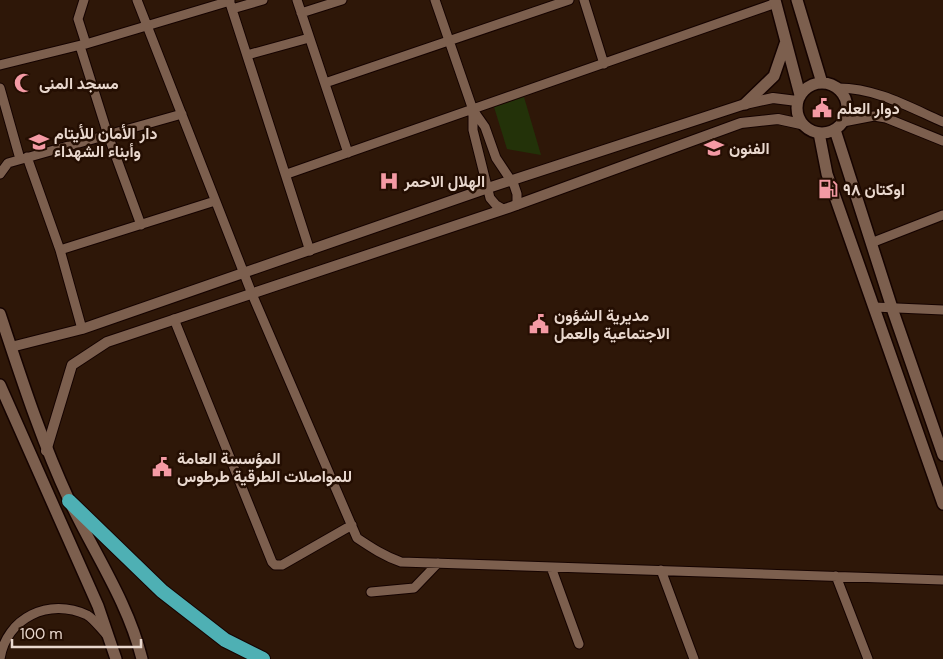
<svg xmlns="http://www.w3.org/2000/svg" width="943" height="659" font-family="'DM Sans',Vazirmatn,sans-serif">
<rect width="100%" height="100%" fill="#2e1708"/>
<!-- green -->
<path fill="#233209" d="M 524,97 L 541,155 L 507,149 L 494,107 Z"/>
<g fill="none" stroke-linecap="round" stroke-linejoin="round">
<defs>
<path id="minor" d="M 84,0 L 78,19 L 86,44 L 230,1
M 137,0 L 252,294 L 357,538 C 372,548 384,556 401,562 L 943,580
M 229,0 L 310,251
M 297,0 L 348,153
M 435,0 L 473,110 L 473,130 L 490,198 L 496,205 L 503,209
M 584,0 L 604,64
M 232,9 L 263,0
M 301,13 L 342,0
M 80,46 L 108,135 L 141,225
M 247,55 L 309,38
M 0,65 L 85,44
M 325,83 L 569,0
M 0,88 L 20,159
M 838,88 C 876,88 909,107 943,122
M 473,110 L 485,127 L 496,158 L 514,185 L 517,194 L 517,205
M 843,122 L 874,116 L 886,118 L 943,141
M 27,157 L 60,250 L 82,329
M 0,174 L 8,163 L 182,114
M 287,174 L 776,3
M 871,243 L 943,215
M 60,250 L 215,201
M 874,307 L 943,310
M 174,319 L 272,562 L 275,565 L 282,565 L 352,525
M 551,567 L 579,644
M 661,570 L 694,659
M 836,576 L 868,659
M 371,592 L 414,588 L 438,563
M 0,659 C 6,618 49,597 87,615 C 94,619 100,628 106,634"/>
<path id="tertiary" d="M 11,347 L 82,329 L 488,188 L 745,104 L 773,98 L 797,101
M 46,451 L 72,365 L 107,342 L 508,208 L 741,123 L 778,119 L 801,124"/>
<path id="secondary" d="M 775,0 L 800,95
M 797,0 L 822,83
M797 108a25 25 0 1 1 50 0a25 25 0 1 1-50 0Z
M 745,104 L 774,76 L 785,44
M 835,130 L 894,314 L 943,455
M 819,133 L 827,174 L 943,504
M 0,314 C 21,377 41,440 69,500 C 94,553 128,602 142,659
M 0,385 L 98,606 L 116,659"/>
<path id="trunk" d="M 69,501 L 162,591 L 225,640 L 263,659"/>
</defs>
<!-- minor casing -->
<use href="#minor" stroke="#150300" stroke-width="11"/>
<!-- tertiary casing -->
<use href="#tertiary" stroke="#150300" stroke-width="12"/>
<!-- secondary casing -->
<use href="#secondary" stroke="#150300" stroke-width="14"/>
<!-- trunk casing -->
<use href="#trunk" stroke="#150300" stroke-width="16"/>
<!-- minor -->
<use href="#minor" stroke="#7c5f4e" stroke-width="9"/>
<!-- tertiary -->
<use href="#tertiary" stroke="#7c5f4e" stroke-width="10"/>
<!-- secondary -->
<use href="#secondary" stroke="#7c5f4e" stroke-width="11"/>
<!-- trunk -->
<use href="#trunk" stroke="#4eb0b4" stroke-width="14"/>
</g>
<!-- icons -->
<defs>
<symbol id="mosque-bare" viewBox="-9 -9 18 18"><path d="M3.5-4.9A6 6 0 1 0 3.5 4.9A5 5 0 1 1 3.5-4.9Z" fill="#f49aa4" stroke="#240e02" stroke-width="2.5" paint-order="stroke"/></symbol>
<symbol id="civic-bare" viewBox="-9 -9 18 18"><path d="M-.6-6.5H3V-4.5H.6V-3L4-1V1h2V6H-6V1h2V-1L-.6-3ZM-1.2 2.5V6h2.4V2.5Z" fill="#f49aa4" stroke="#240e02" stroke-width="2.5" paint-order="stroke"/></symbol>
<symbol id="school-bare" viewBox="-9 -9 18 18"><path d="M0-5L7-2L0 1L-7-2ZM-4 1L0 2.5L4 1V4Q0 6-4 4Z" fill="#f49aa4" stroke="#240e02" stroke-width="2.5" paint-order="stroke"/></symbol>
<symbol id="hospital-bare" viewBox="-9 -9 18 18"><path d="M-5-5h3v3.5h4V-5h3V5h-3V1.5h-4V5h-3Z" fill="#f49aa4" stroke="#240e02" stroke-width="2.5" paint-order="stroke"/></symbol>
<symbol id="fuel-bare" viewBox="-9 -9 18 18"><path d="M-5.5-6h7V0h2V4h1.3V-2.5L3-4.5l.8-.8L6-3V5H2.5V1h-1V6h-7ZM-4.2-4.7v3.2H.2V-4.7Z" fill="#f49aa4" stroke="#240e02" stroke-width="2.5" paint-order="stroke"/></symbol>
</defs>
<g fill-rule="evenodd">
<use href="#mosque-bare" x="10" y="69" width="28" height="28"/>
<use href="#civic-bare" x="808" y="94" width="28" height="28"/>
<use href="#school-bare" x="25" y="128" width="28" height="28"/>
<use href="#school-bare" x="700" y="134" width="28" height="28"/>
<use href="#hospital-bare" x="375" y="167" width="28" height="28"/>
<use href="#fuel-bare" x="814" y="175" width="28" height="28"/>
<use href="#civic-bare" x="525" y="310" width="28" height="28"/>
<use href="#civic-bare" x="148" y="453" width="28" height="28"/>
</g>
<g text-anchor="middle" stroke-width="5" stroke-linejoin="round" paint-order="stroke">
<!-- poi labels -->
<g font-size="16" font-weight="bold" fill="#e9d8ce" stroke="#240e02" text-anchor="start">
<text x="39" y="89">مسجد المنى</text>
<text x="837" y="114">دوار العلم</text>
<text x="54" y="139">دار الأمان للأيتام<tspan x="54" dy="18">وأبناء الشهداء</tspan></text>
<text x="729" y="154">الفنون</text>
<text x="404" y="187">الهلال الاحمر</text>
<text x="843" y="195">اوكتان ٩٨</text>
<text x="554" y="321">مديرية الشؤون<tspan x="554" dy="18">الاجتماعية والعمل</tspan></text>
<text x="177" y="464">المؤسسة العامة<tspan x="177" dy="18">للمواصلات الطرقية طرطوس</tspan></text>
</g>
</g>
<!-- scale -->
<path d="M12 639v8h129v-8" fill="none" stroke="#e9d8ce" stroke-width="2.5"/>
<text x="20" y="639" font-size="15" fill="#e9d8ce" stroke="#240e02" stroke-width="4" paint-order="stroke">100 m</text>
</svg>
